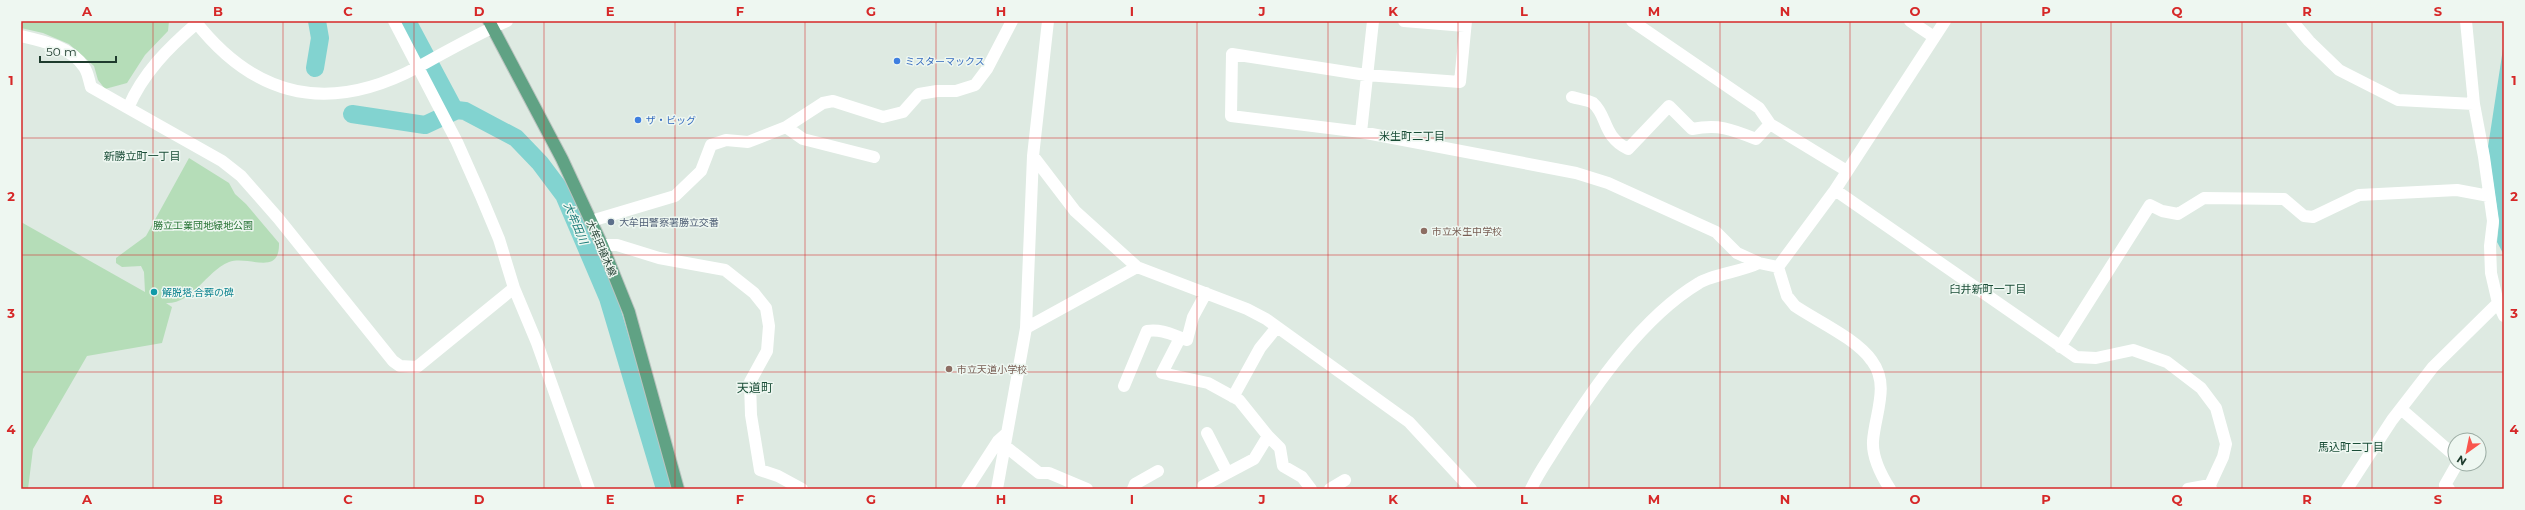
<svg xmlns="http://www.w3.org/2000/svg" width="2525" height="510" font-family="Montserrat,'Noto Sans JP',sans-serif">
<rect width="100%" height="100%" fill="#deeae2"/>
<!-- green -->
<path fill="#b5ddb8" d="M 21,21 L 169,21 L 168,31 L 145,55 L 127,83 L 105,89 L 98,80 L 94,66 L 69,44 L 43,33 L 21,28 Z
M 189,158 L 229,183 L 235,194 L 246,204 L 279,243 C 280,277 249,255 229,262 C 205,272 193,304 166,303 L 172,307 L 162,343 L 87,356 L 33,449 L 28,489 L 21,489 L 21,222 L 145,292 L 144,272 L 141,266 L 122,267 L 116,263 L 116,258 L 146,236 Z"/>
<!-- water -->
<path fill="#82d3d0" d="M 2504,42 L 2504,255 L 2497,242 L 2499,223 L 2488,147 Z"/>
<g fill="none" stroke-linecap="round" stroke-linejoin="round">
<!-- river -->
<path stroke="#82d3d0" stroke-width="18" d="M 407,21 L 455,111
M 315,68 L 320,38 L 317,21
M 352,114 L 425,125 L 457,110 L 465,111 L 516,138 L 540,163 L 564,195 L 608,298 L 665,489"/>
<defs>
<path id="major" d="M 489,21 L 562,159 L 602,245 L 629,312 L 678,489"/>
</defs>
<!-- major casing -->
<use href="#major" stroke="#bcc4c0" stroke-width="14"/>
<!-- minor -->
<path stroke="#fff" stroke-width="12" d="M 195,21 C 256,99 330,114 418,67 C 447,51 477,34 507,21
M 394,21 L 457,142 L 481,196 L 499,239 L 514,288 L 537,343 L 589,489
M 1404,21 L 1465,26
M 1466,21 L 1460,82 L 1366,75 L 1232,54 L 1231,116 L 1361,132 L 1576,173 L 1608,183 L 1716,232 L 1737,253 L 1759,263 L 1778,267
M 1632,21 L 1759,108 L 1770,124 L 1847,171
M 1910,21 L 1934,37
M 2292,21 L 2309,41 L 2339,70 L 2398,100 L 2474,104
M 2466,21 L 2474,104 L 2484,157 L 2493,221 L 2490,246 L 2491,273 L 2498,303 L 2504,316
M 197,23 C 168,48 143,73 128,108 L 222,161 L 241,176 L 278,218 L 393,361 L 400,366 L 417,367 L 514,288
M 21,36 C 43,41 71,47 84,67 C 88,72 89,81 91,87 L 128,108
M 1572,97 C 1578,99 1588,100 1593,103 C 1608,116 1602,136 1628,149 L 1669,106 L 1692,129 C 1719,124 1731,129 1756,139 L 1770,124
M 786,127 L 803,139 L 874,157
M 1361,132 L 1373,21
M 1033,156 L 1075,211 L 1137,267 L 1247,309 L 1266,319 L 1409,422 L 1471,489
M 1835,190 L 2076,357 L 2096,358 L 2133,350 L 2167,362 L 2201,388 L 2216,408 L 2226,444 L 2223,457 L 2210,485 L 2211,489
M 591,221 L 675,196 L 701,171 L 711,145 L 726,140 L 748,142 L 786,127 L 823,103 L 833,101 L 883,117 L 903,112 L 919,94 L 937,91 L 956,91 L 975,85 L 987,69 L 1012,21
M 602,245 L 617,245 L 659,258 L 725,270 L 754,293 L 766,308 L 769,326 L 767,351 L 750,382 L 751,415 L 760,470 L 778,476 L 802,489
M 1778,267 L 1835,190 L 1945,21
M 1778,267 L 1787,296 L 1795,306 C 1817,321 1857,339 1872,361 C 1890,385 1875,414 1873,441 C 1872,458 1881,475 1890,489
M 1026,328 L 1137,267
M 1180,338 L 1162,373 L 1208,383 L 1239,400 L 1268,436 L 1254,459 L 1203,486
M 2060,347 L 2150,205 L 2162,211 L 2178,214 L 2204,198 L 2284,199 L 2304,216 L 2313,217 L 2359,195 L 2457,190 L 2489,196
M 1124,386 L 1147,331 C 1163,329 1172,335 1187,340 L 1193,317 L 1206,293
M 1233,397 L 1260,348 L 1277,327
M 2401,409 L 2455,456
M 1207,433 L 1227,472
M 1268,436 L 1280,448 L 1283,466 L 1302,477 L 1311,489
M 1005,446 L 1039,473 L 1049,473 L 1087,489
M 967,489 L 998,441 L 1007,433
M 997,489 L 1026,328 L 1033,156 L 1048,21
M 1133,489 L 1135,484 L 1158,471
M 1330,489 L 1345,480
M 1531,489 C 1538,473 1550,457 1559,442 C 1594,387 1642,317 1699,283 C 1713,274 1741,272 1759,263
M 2188,489 L 2210,485
M 2347,489 L 2392,420 L 2433,367 L 2498,303
M 2449,489 L 2445,485 L 2457,464"/>
<!-- major -->
<use href="#major" stroke="#60a284" stroke-width="12"/>
</g>
<!-- grid -->
<path fill="none" stroke="#d62828" stroke-width="1" stroke-opacity="0.55" d="M 153,21 L 153,489M 283,21 L 283,489M 414,21 L 414,489M 544,21 L 544,489M 675,21 L 675,489M 805,21 L 805,489M 936,21 L 936,489M 1067,21 L 1067,489M 1197,21 L 1197,489M 1328,21 L 1328,489M 1458,21 L 1458,489M 1589,21 L 1589,489M 1720,21 L 1720,489M 1850,21 L 1850,489M 1981,21 L 1981,489M 2111,21 L 2111,489M 2242,21 L 2242,489M 2372,21 L 2372,489M 21,138 L 2504,138M 21,255 L 2504,255M 21,372 L 2504,372"/>
<!-- markers -->
<g fill="#3f7fe0" stroke="#eef7f1" stroke-width="1.5">
<circle cx="897" cy="61" r="4"/>
<circle cx="638" cy="120" r="4"/>
</g>
<circle fill="#5c6f8a" stroke="#eef7f1" stroke-width="1.5" cx="611" cy="222" r="4"/>
<g fill="#8d6e63" stroke="#eef7f1" stroke-width="1.5">
<circle cx="1424" cy="231" r="4"/>
<circle cx="949" cy="369" r="4"/>
</g>
<circle fill="#0f9aa8" stroke="#eef7f1" stroke-width="1.5" cx="154" cy="292" r="4"/>
<g text-anchor="middle" stroke-width="3" stroke-linejoin="round" paint-order="stroke">
<!-- shop labels -->
<g font-size="10" fill="#366cbe" stroke="#eef7f1" text-anchor="start">
<text x="905" y="65">ミスターマックス</text>
<text x="646" y="124">ザ・ビッグ</text>
</g>
<!-- service labels -->
<g font-size="10" fill="#4e5e75" stroke="#eef7f1" text-anchor="start">
<text x="619" y="226">大牟田警察署勝立交番</text>
</g>
<!-- park labels -->
<g font-size="10" fill="#277335" stroke="#eef7f1">
<text x="203" y="229">勝立工業団地緑地公園</text>
</g>
<!-- education labels -->
<g font-size="10" fill="#785e54" stroke="#eef7f1" text-anchor="start">
<text x="1432" y="235">市立米生中学校</text>
<text x="957" y="373">市立天道小学校</text>
</g>
<!-- street labels -->
<g font-size="10" fill="#1e3b2d" stroke="#eef7f1">
<text transform="translate(602 248) rotate(67)" y="4">大牟田植木線</text>
</g>
<!-- culture labels -->
<g font-size="10" fill="#0d838f" stroke="#eef7f1" text-anchor="start">
<text x="162" y="296">解脱塔,合葬の碑</text>
</g>
<!-- neighbourhood labels -->
<g font-size="11" fill="#1a4d37" stroke="#eef7f1">
<text x="1412" y="140">米生町二丁目</text>
<text x="142" y="160">新勝立町一丁目</text>
<text x="1988" y="293">臼井新町一丁目</text>
<text x="2351" y="451">馬込町二丁目</text>
</g>
<!-- water labels -->
<g font-size="11" font-style="italic" fill="#167976" stroke="#eef7f1">
<text transform="translate(576 223) rotate(67)" y="4">大牟田川</text>
</g>
<!-- quarter labels -->
<g font-size="12" fill="#1a4d37" stroke="#eef7f1">
<text x="755" y="392">天道町</text>
</g>
</g>
<!-- border -->
<rect width="2525" height="510" fill="none" stroke="#eef7f1" stroke-width="44"/>
<!-- north arrow -->
<g transform="translate(2467 452) rotate(213)"><circle r="19" fill="#eef7f1" stroke="#9baca3"/>
<path d="M0-3L7 15L0 10L-7 15Z" fill="#f9554d"/>
<text y="-6" font-size="11" font-weight="bold" text-anchor="middle" fill="#1e3b2d">N</text>
</g>
<!-- scale -->
<path d="M40 56v6h76v-6" fill="none" stroke="#1e3b2d" stroke-width="2"/>
<text x="46" y="56" font-size="12" fill="#1e3b2d" stroke="#eef7f1" stroke-width="3" paint-order="stroke">50 m</text>
<rect x="22" y="22" width="2481" height="466" fill="none" stroke="#d62828" stroke-width="1.5"/>
<g font-size="13" text-anchor="middle" font-weight="bold" fill="#d62828">
<text x="87" y="16">A</text>
<text x="218" y="16">B</text>
<text x="348" y="16">C</text>
<text x="479" y="16">D</text>
<text x="610" y="16">E</text>
<text x="740" y="16">F</text>
<text x="871" y="16">G</text>
<text x="1001" y="16">H</text>
<text x="1132" y="16">I</text>
<text x="1262" y="16">J</text>
<text x="1393" y="16">K</text>
<text x="1524" y="16">L</text>
<text x="1654" y="16">M</text>
<text x="1785" y="16">N</text>
<text x="1915" y="16">O</text>
<text x="2046" y="16">P</text>
<text x="2177" y="16">Q</text>
<text x="2307" y="16">R</text>
<text x="2438" y="16">S</text>
<text x="11" y="85">1</text>
<text x="2514" y="85">1</text>
<text x="11" y="201">2</text>
<text x="2514" y="201">2</text>
<text x="11" y="318">3</text>
<text x="2514" y="318">3</text>
<text x="11" y="434">4</text>
<text x="2514" y="434">4</text>
<text x="87" y="504">A</text>
<text x="218" y="504">B</text>
<text x="348" y="504">C</text>
<text x="479" y="504">D</text>
<text x="610" y="504">E</text>
<text x="740" y="504">F</text>
<text x="871" y="504">G</text>
<text x="1001" y="504">H</text>
<text x="1132" y="504">I</text>
<text x="1262" y="504">J</text>
<text x="1393" y="504">K</text>
<text x="1524" y="504">L</text>
<text x="1654" y="504">M</text>
<text x="1785" y="504">N</text>
<text x="1915" y="504">O</text>
<text x="2046" y="504">P</text>
<text x="2177" y="504">Q</text>
<text x="2307" y="504">R</text>
<text x="2438" y="504">S</text>
</g>
</svg>
